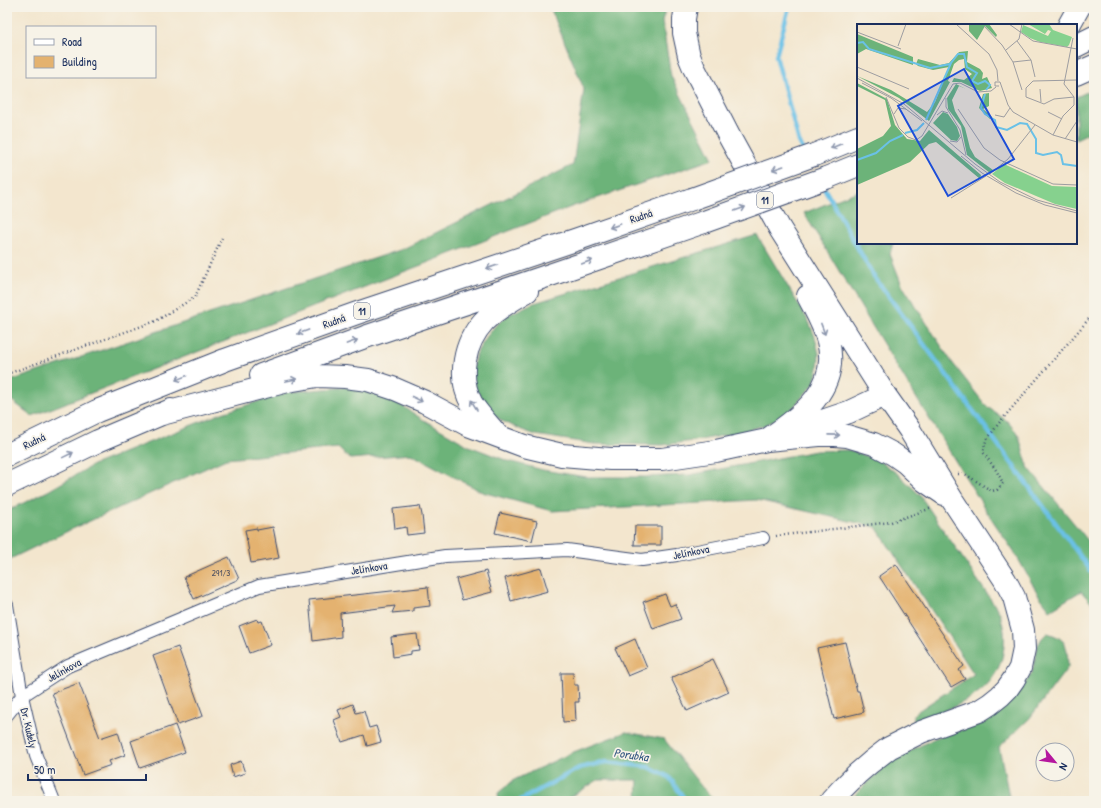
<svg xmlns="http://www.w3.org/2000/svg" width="1101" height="808" font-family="'Patrick Hand',sans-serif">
<rect width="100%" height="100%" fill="#f7f3e8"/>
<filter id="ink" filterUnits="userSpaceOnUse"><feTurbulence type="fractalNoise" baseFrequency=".025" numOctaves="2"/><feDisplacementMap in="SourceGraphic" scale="8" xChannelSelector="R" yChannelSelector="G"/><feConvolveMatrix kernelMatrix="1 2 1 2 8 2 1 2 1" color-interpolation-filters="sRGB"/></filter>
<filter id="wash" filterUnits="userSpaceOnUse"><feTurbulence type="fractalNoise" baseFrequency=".012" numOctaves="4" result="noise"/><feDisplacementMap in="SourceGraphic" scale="16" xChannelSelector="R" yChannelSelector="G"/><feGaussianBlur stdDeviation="0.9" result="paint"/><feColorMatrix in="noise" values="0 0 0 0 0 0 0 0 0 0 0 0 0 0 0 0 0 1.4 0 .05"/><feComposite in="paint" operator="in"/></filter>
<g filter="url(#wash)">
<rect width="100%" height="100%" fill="#f3e6ce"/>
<!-- forest -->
<path fill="#6cb379" stroke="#44716c" d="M 550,7 L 666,7 L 662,21 L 671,76 L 713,159 L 571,207 L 32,416 L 7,397 L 7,382 L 403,249 L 573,165 L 584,89 Z
M 1094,89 L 1094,130 L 1076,139 L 1076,97 Z
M 858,191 L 858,243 L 893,243 L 890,254 L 902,285 L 951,361 L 986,406 L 1007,421 L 1018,434 L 1028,467 L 1094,548 L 1094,606 L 1081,591 L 1050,610 L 1038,594 L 1016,555 L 987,512 L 896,365 L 804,213 Z
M 757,235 L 809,322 L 815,337 L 819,354 L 818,369 L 814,384 L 789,412 L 765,425 L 737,433 L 700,440 L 663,445 L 594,444 L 536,435 L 522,430 L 504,422 L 489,412 L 475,388 L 472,371 L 476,354 L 485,339 L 495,326 L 508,315 L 531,304 Z
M 350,387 L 392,399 L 422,419 L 469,446 L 508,461 L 543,470 L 586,477 L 646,477 L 689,475 L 816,451 L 849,450 L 878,460 L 898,474 L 919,494 L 1000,613 C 1001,619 1003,625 1004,631 C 1005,640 1004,650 1002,658 C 992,696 952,707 921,721 L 914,721 L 913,717 L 915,713 L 974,674 L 876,527 L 757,500 L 552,511 L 482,492 L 411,454 L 350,459 L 338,448 L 226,459 L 68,531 L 10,559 L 7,547 L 7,511 L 48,491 L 93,465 L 222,413 L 288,392 Z
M 1047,633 C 1069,639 1067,648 1068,667 L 1029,719 L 999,747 L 1010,801 L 849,801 L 855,795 L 889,762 L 935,738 L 984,723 L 996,715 L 1011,701 L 1022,688 L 1032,673 L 1038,645 L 1042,638 Z
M 626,732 L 664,739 L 701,786 L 716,801 L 637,801 L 638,780 L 598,780 L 564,801 L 499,801 L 498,793 L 514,780 L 571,753 Z"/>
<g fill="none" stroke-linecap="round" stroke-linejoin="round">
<!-- stream -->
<path stroke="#6ac1e7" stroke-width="4.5" d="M 789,7 L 776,56 L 799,142 L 805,153
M 823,186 L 873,275 L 1094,575
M 519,801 L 579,768 L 606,762 L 649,767 L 669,777 L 686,801"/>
</g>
<g id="blocks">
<!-- building -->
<path fill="#e4b26f" d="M 420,506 L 422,515 L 424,533 L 407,535 L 406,527 L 395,529 L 393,509 Z
M 500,513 L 537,521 L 532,541 L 495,533 Z
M 635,526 L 661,526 L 661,545 L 634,545 Z
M 273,527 L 279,558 L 251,563 L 245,530 L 257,528 L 257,530 Z
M 229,557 L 239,579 L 194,599 L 184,577 Z
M 896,564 L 964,666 L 959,670 L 965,679 L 951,687 L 879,576 Z
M 541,568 L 548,591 L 511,601 L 505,578 Z
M 486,571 L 492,592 L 462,600 L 456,579 Z
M 428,587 L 430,606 L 413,608 L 413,611 L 392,613 L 395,606 L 340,613 L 341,637 L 313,641 L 309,600 Z
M 665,594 L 670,606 L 675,604 L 681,619 L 653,629 L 643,602 Z
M 257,619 L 258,622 L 262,621 L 271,645 L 249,653 L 239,626 Z
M 417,634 L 419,650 L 411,651 L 411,654 L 393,657 L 391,637 Z
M 635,639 L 647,668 L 628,676 L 615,648 Z
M 845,642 L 857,691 L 859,691 L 864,712 L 834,719 L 817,648 Z
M 178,647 L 203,716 L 178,725 L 153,656 Z
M 713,659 L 729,692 L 687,711 L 671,678 Z
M 561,673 L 573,673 L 574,685 L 578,685 L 579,702 L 575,702 L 576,721 L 563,722 Z
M 79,683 L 100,738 L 118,732 L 125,755 L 109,761 L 111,765 L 83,775 L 52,693 Z
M 353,704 L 356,713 L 364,711 L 369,728 L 376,726 L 381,742 L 367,746 L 364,735 L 342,742 L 334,720 L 341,717 L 338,710 Z
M 175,725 L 185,752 L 140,768 L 131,741 Z
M 241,761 L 245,773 L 233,777 L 230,765 Z"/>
</g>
</g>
<g filter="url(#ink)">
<use href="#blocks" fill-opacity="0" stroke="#3b4a6f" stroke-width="1"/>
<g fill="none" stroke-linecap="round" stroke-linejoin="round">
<defs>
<path id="street" d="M 7,605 L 22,696 L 36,756 L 54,801
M 7,715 L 22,696 L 68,666 L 259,586 L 445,556 L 567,550 L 642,560 L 677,555 L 763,538"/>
<path id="highway" d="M 686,7 L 684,19 L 684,33 L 689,56 L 694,68 L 730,138 L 780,229 L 885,395 L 909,429 L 953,501 L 1005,580 L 1014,597 L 1023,630 L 1024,649 L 1020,668 L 1014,679 L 1007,689 L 1000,696 L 990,704 L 979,711 L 921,732 L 889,748 L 871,762 L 857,774 L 841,790 L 831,801
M 1069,25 L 1079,7
M 1076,46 L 1094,37
M 1076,74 L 1094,66
M 814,155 L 858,137
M 826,178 L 858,165
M 261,375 L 365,337 L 550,275 L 704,222
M 158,415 L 288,381 L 317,376 L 345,377 L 368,380 L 395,389 L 425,402 L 468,425 L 524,446 L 562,455 L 610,459 L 662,459 L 716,451 L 767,440 L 819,435 L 835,435 L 847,436 L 874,444 L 893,454 L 906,463 L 925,481 L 944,494
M 799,429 L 849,412 L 885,395
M 497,435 C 489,425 479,415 472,404 C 457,377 464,343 484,321 C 496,309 512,300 527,291
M 768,439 C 802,416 840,388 828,341 C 824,325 815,310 808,296
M 7,455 L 97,411 L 225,360 L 360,312 L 578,239 L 692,199
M 7,485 L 98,441 L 171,410"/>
</defs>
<!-- street casing -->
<use href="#street" stroke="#3b4a6f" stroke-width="14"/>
<!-- highway casing -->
<use href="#highway" stroke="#3b4a6f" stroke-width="24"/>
<!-- path -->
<path stroke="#3b4a6f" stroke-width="2.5" stroke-dasharray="1 3" stroke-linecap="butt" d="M 7,374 L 156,321 L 195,297 L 222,238
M 958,474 L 965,474 L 992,491 L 997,490 L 1003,483 L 996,470 L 983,452 L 986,441 L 999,423 L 1094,313
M 776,536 L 891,522 L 932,508"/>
<!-- street -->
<use href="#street" stroke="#fff" stroke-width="12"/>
<!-- highway -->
<use href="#highway" stroke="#fff" stroke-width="22"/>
<defs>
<path id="highway-bridge" d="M 692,199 L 814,155
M 704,222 L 826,178"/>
</defs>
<!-- highway-bridge casing -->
<use href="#highway-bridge" stroke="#3b4a6f" stroke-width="24" stroke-linecap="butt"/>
<!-- highway-bridge -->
<use href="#highway-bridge" stroke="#fff" stroke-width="22"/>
</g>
<!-- one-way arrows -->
<defs><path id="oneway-shaft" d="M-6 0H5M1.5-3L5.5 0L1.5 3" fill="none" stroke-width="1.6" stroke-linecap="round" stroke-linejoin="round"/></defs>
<g stroke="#8d97ae">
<use href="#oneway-shaft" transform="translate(836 146) rotate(157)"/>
<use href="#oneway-shaft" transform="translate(778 168) rotate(161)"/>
<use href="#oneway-shaft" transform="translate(740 209) rotate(-20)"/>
<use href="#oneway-shaft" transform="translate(615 226) rotate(161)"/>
<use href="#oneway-shaft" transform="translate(587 262) rotate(-19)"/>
<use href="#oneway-shaft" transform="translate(492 267) rotate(161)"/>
<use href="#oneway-shaft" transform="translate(823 329) rotate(69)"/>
<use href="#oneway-shaft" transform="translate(303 332) rotate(160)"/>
<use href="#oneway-shaft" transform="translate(352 342) rotate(-20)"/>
<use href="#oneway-shaft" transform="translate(181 378) rotate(158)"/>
<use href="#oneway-shaft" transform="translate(291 380) rotate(-12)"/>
<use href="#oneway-shaft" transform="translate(417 399) rotate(26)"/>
<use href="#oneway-shaft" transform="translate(474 405) rotate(-121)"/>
<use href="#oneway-shaft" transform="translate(834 435) rotate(1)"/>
<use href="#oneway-shaft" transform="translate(68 455) rotate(-26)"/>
</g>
</g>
<g text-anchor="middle" stroke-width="3.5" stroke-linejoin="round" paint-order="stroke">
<!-- number labels -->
<g font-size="9" fill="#4d5062">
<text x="221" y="576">291/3</text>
</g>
<!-- shield labels -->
<g fill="#f7f3e8" stroke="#5d6a87" stroke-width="1">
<rect x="757" y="192" width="16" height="16" rx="3"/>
<rect x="354" y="303" width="16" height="16" rx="3"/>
</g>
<g font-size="10" font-weight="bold" fill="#1b2f5e">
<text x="765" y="204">11</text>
<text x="362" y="315">11</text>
</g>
<!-- street labels -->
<g font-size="11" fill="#1b2f5e" stroke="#f7f3e8">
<text transform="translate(641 216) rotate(-19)" y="4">Rudná</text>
<text transform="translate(334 321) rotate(-20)" y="4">Rudná</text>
<text transform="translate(34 441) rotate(-26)" y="4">Rudná</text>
<text transform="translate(691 552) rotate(-11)" y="4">Jelínkova</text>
<text transform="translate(369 568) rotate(-9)" y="4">Jelínkova</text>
<text transform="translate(64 670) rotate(-29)" y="4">Jelínkova</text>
<text transform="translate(29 728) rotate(77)" y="4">Dr. Kudely</text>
</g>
<!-- water labels -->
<g font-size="12" font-style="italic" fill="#2f5480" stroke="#f7f3e8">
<text transform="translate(631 755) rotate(8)" y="4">Porubka</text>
</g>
</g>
<!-- overview -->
<g transform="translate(857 24)">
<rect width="220" height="220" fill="#f3e6ce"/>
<path d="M 171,0 L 192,0 L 196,6 L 215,13 L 212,21 L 210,23 L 183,18 L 173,14 L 164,8 L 166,1 L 191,12 L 194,7 L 191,6 L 188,10 ZM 147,140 L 195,162 L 219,163 L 220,185 L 198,180 L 148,159 L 135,150 Z" fill="#86d18e"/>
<path d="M 112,0 L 132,0 L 140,11 L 139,13 L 128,2 L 120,16 L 112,7 ZM 0,10 L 56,33 L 56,41 L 9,25 L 0,30 ZM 111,27 L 110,38 L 123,45 L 126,49 L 125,55 L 130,53 L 135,64 L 123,67 L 104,58 L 95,58 L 97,54 L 107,56 L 115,50 L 108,45 L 107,35 L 102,36 L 97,40 L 91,57 L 93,58 L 72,97 L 42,74 L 0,52 L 34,66 L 70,88 L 78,78 L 92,43 L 76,46 L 61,42 L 59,40 L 61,35 L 83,41 L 92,39 L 102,28 ZM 0,59 L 30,75 L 38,101 L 50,115 L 63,117 L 72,106 L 124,151 L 123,155 L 79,118 L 72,120 L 53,138 L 0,161 L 0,125 L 26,112 L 34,102 L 28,76 L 0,62 ZM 99,60 L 109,65 L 102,62 L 95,76 L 98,87 L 108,104 L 113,124 L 118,133 L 136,146 L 133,149 L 110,131 L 104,102 L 91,85 L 90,74 ZM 132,69 L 132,82 L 126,85 L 135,93 L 133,95 L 122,84 L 126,70 ZM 86,88 L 91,90 L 100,103 L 103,112 L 100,117 L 94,116 L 76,99 Z" fill="#6cb379"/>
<path fill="none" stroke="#6ac1e7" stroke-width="2" d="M 0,19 L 6,18 L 12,25 L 73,44 L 93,40 L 101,30 L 107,30 L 110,43 L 120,49 L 115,57 L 121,60 L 128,57 L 133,61 L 129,66M 128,70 L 124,84 L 128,90 L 138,96 L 139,103 L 150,106 L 163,99 L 170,100 L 179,115 L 179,129 L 186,131 L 200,128 L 204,131 L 206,140 L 220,142M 69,96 L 94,39M 48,109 L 60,106 L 67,99M 0,136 L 19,129 L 33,117 L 46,111"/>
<path fill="none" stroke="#9d9da1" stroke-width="1" d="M 99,0 L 132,30 L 140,46 L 141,57M 152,0 L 176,17 L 220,25M 127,2 L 145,21 L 156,38 L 165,66M 0,8 L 44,25M 160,17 L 174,36 L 178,53M 41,22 L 49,0M 149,26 L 162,15 L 165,0M 156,38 L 174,36M 0,43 L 52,65M 0,54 L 47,80 L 118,140 L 143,158 L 180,176 L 220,187M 5,59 L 34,74 L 65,97M 142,62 L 138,62 L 138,58 L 143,58 L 151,81 L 156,88 L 196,111 L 220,118M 183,65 L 184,78M 29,73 L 42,104 L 51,113 L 59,116 L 65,112 L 96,60 L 103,59 L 121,68 L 134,67 L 139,63M 217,73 L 197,75 L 187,80 L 169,73 L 169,64 L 176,57 L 220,56M 89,74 L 89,83 L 103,106 L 109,131M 101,85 L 127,124 L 143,136 L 196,160 L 220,161M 191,88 L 205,95M 37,90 L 41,84 L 49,85M 80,91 L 85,87 L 91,89M 138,91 L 147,93 L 153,84M 196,111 L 206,92 L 217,81 L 217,73 L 207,60 L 216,14M 208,115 L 220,97M 93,117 L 100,118 L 104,113M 104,132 L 125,149 L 159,169 L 188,181 L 220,189M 133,150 L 151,135 L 178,101M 94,174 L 129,152"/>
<path fill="#1d4ed8" fill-opacity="0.15" stroke="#1d4ed8" stroke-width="2" d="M 107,45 L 157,135 L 91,172 L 41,82 Z"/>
<rect width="220" height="220" fill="none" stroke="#1b2f5e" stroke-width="2"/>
</g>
<!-- margin -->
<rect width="1101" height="808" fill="none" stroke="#f7f3e8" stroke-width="24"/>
<!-- legend -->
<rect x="26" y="26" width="130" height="52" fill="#f7f3e8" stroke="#9fa5b1"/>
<rect x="34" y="39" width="20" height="6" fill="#ffffff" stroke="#9fa5b1"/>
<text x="62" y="46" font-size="12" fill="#1b2f5e">Road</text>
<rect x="34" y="56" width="20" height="12" fill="#e4b26f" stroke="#9fa5b1"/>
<text x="62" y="66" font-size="12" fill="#1b2f5e">Building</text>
<!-- north arrow -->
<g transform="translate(1055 762) rotate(119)"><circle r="19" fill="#f7f3e8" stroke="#9fa5b1"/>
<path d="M0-3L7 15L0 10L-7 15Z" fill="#b5179e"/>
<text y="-6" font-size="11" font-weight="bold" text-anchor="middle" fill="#1b2f5e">N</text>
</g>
<!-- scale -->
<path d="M28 774v6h118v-6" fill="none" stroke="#1b2f5e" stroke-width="2"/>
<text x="34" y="774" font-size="12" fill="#1b2f5e" stroke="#f7f3e8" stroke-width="3" paint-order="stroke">50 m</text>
</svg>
